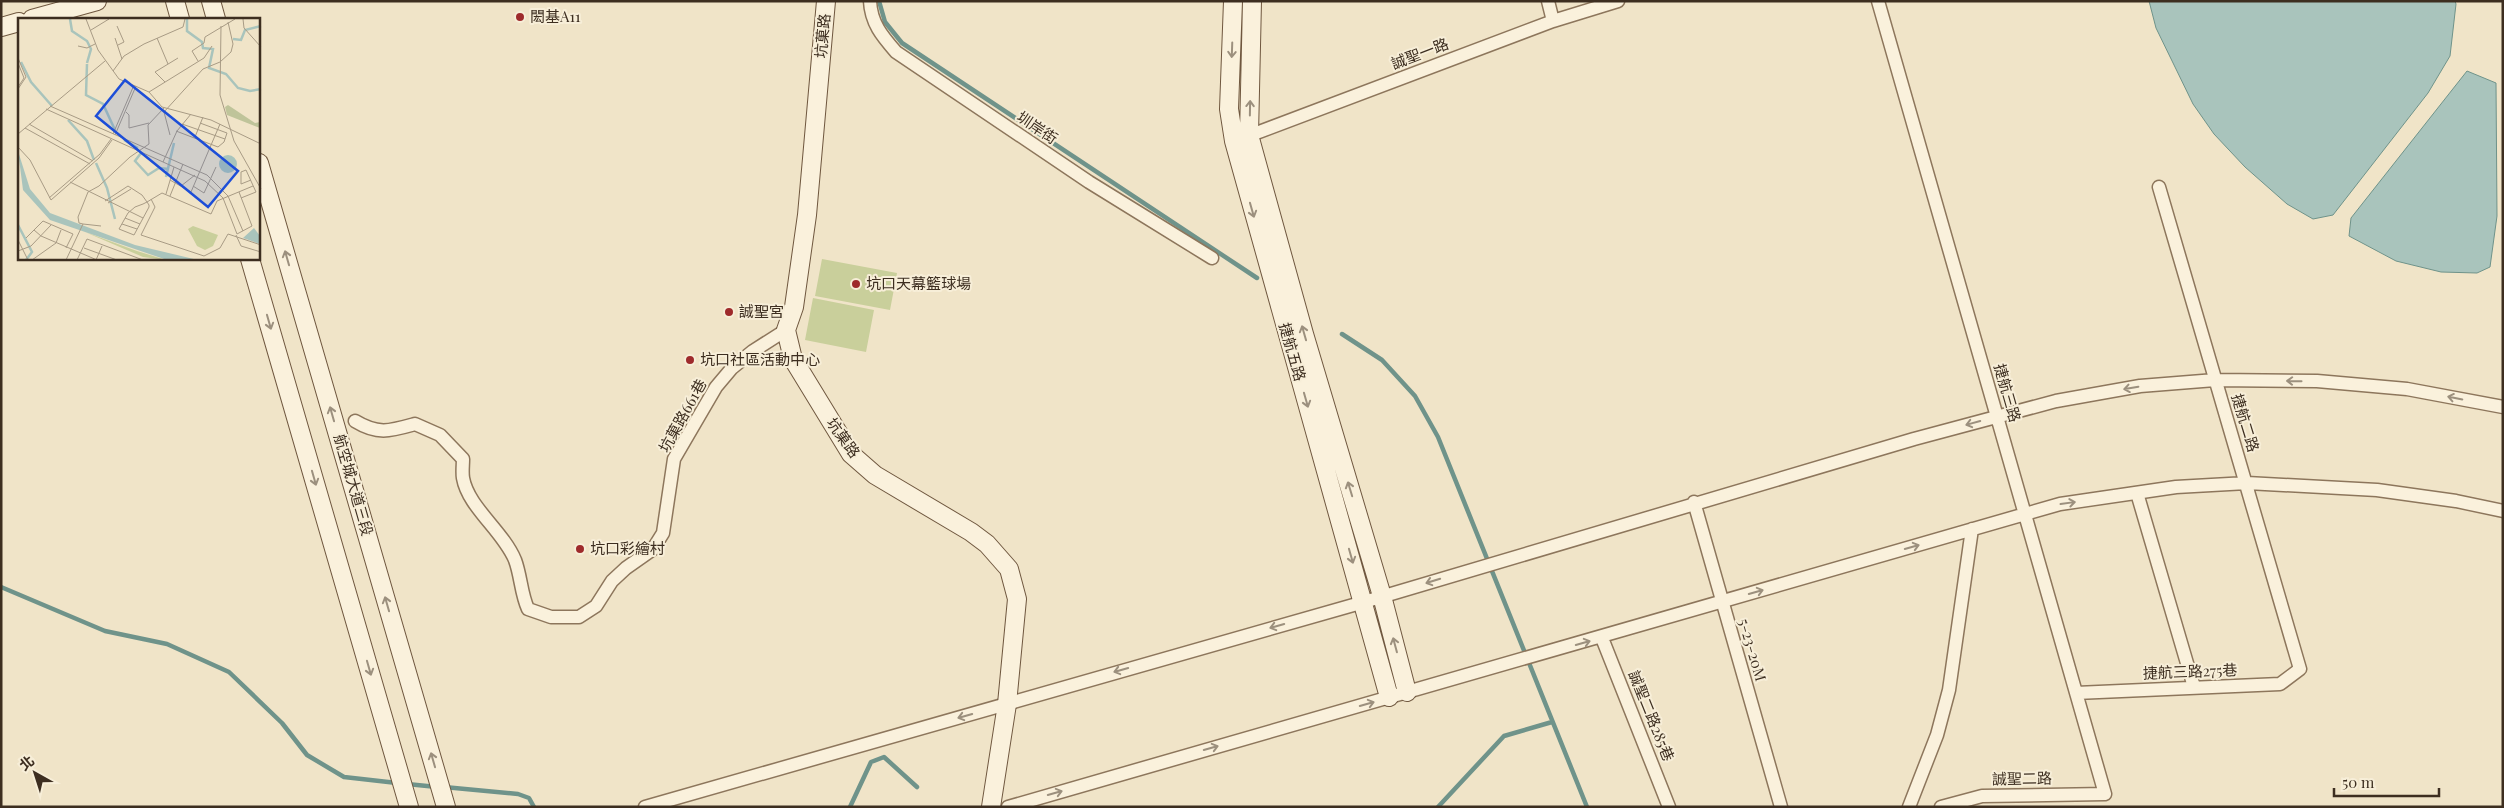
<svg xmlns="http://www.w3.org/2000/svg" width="2504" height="808" font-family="'Playfair Display','Noto Sans TC',serif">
<rect width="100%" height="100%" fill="#f0e4c8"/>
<!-- green -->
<path fill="#c9cf9b" d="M 822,259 L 897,273 L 890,310 L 815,296 Z
M 813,298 L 874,310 L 866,352 L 805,340 Z"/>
<!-- water -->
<path fill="#a9c4bc" stroke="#6f938a" d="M 2149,1 L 2455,1 L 2456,4 L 2450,56 L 2428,93 L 2333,215 L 2313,219 L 2287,204 L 2245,167 L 2214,134 L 2193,104 L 2156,28 Z
M 2467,71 L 2496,83 L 2497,216 L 2490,267 L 2477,273 L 2441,272 L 2396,261 L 2349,236 L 2351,218 Z"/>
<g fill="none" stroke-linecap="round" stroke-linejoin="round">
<!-- stream -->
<path stroke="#6f938a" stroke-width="4.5" d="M 879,1 L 885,22 L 902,43 L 1257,278
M 1342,334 L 1382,360 L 1415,396 L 1438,437 L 1587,807
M 1,587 L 105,631 L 167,644 L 229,672 L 282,723 L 307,755 L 344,777 L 397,783
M 407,784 L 437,787
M 444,787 L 518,794 L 529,798 L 534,807
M 850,807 L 871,762 L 884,757 L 917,787
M 1438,807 L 1504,736 L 1552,722"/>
<defs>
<path id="street" d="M 870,1 C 871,23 882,36 896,52 L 1089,182 L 1212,258
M 1548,1 L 1553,21
M 1878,1 L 2105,794 L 1982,796 L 1941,807
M 1243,138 L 1553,21 L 1618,1
M 355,421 C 378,435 390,431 415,424 L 440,435 L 463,459 C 463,465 462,472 463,478 C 468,507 503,531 515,560 C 521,576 521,594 528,609 L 551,617 L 579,617 L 596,606 L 612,581 L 626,568 L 653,549 L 663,533 L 674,459 L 716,387 L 732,368 L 753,351 L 786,330
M 2137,493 L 2194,687
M 1694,502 L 1781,807
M 1602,638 L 1669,807
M 2076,693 L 2280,684 L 2300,669 L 2159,187
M 645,807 L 1364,602 L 1914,439 L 2056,401 L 2140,386 L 2215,380 L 2317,381 L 2407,389 L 2503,407
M 1008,807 L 2060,504 L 2176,487 L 2247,483 L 2377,490 L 2456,501 L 2503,511
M 1909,807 L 1937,735 L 1949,690 L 1972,529"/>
<path id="secondary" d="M 175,1 L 180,19
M 211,1 L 216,19
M 826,1 L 807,215 L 794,307 L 786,330 L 793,359 L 851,454 L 875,475 L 971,532 L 987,544 L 1009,569 L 1017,599 L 1007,704 L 991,807
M 1233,1 L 1229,109 L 1234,141 L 1389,697
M 1252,1 L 1249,135 L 1304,334 L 1382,596 L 1407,692
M 32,19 L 97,1
M 1,27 L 19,22
M 259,163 L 446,807
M 250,259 L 409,807"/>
</defs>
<!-- street casing -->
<use href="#street" stroke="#8d765c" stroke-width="15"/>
<!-- secondary casing -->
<use href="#secondary" stroke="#6f573f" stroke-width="20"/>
<!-- street -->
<use href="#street" stroke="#faf1dc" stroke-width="12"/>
<!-- secondary -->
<use href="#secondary" stroke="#faf1dc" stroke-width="18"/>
</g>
<!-- one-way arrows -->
<defs><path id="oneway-shaft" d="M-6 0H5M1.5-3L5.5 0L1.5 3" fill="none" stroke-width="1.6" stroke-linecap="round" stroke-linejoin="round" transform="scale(1.25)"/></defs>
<g stroke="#9c907e">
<use href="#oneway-shaft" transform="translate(1232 50) rotate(92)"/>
<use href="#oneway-shaft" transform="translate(1250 108) rotate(-89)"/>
<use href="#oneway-shaft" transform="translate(1252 210) rotate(74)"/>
<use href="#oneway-shaft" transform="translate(287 258) rotate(-106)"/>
<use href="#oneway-shaft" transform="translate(269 322) rotate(74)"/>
<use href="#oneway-shaft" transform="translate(1304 333) rotate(-106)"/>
<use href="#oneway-shaft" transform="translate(2294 381) rotate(-179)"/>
<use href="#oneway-shaft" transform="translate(2131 388) rotate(170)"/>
<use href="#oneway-shaft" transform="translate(2455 398) rotate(-169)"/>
<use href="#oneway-shaft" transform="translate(1306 400) rotate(74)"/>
<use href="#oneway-shaft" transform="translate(332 414) rotate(-106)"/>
<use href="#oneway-shaft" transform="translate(1973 423) rotate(165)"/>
<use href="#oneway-shaft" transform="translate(314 478) rotate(74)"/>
<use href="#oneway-shaft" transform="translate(1350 489) rotate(-107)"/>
<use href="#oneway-shaft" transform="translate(2068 503) rotate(-8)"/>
<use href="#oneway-shaft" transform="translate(1912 547) rotate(-16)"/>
<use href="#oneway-shaft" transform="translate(1351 556) rotate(74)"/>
<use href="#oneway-shaft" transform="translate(1433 581) rotate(163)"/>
<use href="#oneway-shaft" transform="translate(1756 592) rotate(-16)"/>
<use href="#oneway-shaft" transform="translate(387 604) rotate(-106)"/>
<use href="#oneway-shaft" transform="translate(1277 626) rotate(164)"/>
<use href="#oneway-shaft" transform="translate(1583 643) rotate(-16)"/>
<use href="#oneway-shaft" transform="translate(1395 645) rotate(-105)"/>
<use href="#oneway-shaft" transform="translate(369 668) rotate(74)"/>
<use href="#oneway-shaft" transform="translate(1121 670) rotate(164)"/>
<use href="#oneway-shaft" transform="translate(1367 704) rotate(-16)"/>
<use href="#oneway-shaft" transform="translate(965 716) rotate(164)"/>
<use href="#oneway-shaft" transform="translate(1211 748) rotate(-16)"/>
<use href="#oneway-shaft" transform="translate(433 760) rotate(-106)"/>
<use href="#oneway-shaft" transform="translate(1055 793) rotate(-16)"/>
</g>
<!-- markers -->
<g fill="#9e2a2b" stroke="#f7eed8" stroke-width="2">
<circle cx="520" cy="17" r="5"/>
<circle cx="856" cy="284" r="5"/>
<circle cx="729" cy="312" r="5"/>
<circle cx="690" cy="360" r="5"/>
<circle cx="580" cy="549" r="5"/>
</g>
<g text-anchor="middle" stroke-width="4" stroke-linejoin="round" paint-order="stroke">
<!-- poi labels -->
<g font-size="15" fill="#3d2e20" stroke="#f7eed8" text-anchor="start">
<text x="530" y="22">閎基A11</text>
<text x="866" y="289">坑口天幕籃球場</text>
<text x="739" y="317">誠聖宮</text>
<text x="700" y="365">坑口社區活動中心</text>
<text x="590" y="554">坑口彩繪村</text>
</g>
<!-- street labels -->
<g font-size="15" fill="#3d2e20" stroke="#f7eed8">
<text transform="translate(823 36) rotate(-85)" y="5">坑菓路</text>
<text transform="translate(1420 54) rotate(-21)" y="5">誠聖一路</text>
<text transform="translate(1037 128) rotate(34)" y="5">圳岸街</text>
<text transform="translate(1292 352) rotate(74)" y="5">捷航五路</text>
<text transform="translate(2007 393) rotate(74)" y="5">捷航三路</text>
<text transform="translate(683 416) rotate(-61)" y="5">坑菓路661巷</text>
<text transform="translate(2245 423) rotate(73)" y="5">捷航二路</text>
<text transform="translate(843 438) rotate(54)" y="5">坑菓路</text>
<text transform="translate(353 485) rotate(74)" y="5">航空城大道三段</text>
<text transform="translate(1752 650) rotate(74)" y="5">5-23-20M</text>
<text transform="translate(2190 672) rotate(-2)" y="5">捷航三路275巷</text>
<text transform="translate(1651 716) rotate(68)" y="5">誠聖二路285巷</text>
<text transform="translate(2022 779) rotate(-1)" y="5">誠聖二路</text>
</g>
</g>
<!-- overview -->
<g transform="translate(18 18)">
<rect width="242" height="242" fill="#f0e4c8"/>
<path d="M 175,208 L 200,217 L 195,228 L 187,232 L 179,228 L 170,211 ZM 67,214 L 119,233 L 148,242 L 125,239 Z" fill="#c9cf9b"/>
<path d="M 210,87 L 237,105 L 242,104 L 242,110 L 209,97 L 207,89 Z" fill="#bfc49a"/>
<path d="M 0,133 L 12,171 L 32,195 L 117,227 L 180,242 L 149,242 L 32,202 L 5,172 ZM201 146a9 9 0 1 1 18 0a9 9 0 1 1-18 0ZM 236,210 L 242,218 L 242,226 L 225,220 Z" fill="#a9c4bc"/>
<path fill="none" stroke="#a9c4bc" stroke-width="2.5" d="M 52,1 L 54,13 L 69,23 L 73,31 L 69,45M 169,1 L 169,13 L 184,24 L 185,30 L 195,31 L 191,50 L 208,56 L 220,70 L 232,73 L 243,71M 215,21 L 223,22 L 227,12 L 243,8M 3,44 L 13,64 L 34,88M 69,46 L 68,77 L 85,86 L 97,112M 50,102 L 69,123 L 76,142M 106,122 L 120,130M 123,135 L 117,143 L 130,157 L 141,150 L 151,151M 78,145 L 89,170 L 97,201M 148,159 L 156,125M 0,207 L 14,234 L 8,242"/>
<path fill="none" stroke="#a89b85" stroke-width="1" d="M 68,1 L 80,32 L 101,61 L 131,74 L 144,89 L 193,102 L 243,126M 225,1 L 226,10 L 243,29M 99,8 L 106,24 L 100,27M 203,8 L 202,77 L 216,123 L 243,171M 73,12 L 91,1M 97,20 L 104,41M 139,20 L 150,46M 60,28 L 69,30 L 77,26M 0,40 L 8,59 L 0,71M 180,43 L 174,33 L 186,25 L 187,19 L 217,1M 0,45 L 6,60 L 0,69M 95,53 L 106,38 L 126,26 L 165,9 L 167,1M 147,64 L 137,54 L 160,40M 131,74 L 186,40 L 194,28M 32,88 L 189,157 L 210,178 L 225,213M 28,91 L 187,163 L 205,180 L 219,216M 108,94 L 111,97 L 111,110 L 131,105M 11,106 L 75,143M 164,106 L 207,121M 7,110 L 72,146M 158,113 L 200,129 L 206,124 L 209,115 L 182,105M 0,116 L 87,43M 95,116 L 116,67M 97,117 L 118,68M 152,117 L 146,94 L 185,51 L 202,44 L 213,34 L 215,26 L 210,4M 177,119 L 185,99M 0,129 L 12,142 L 33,182 L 81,140 L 94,122M 145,144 L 159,113 L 173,96M 152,162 L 173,174 L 202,106M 52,164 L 125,200M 163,168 L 177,157M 175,168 L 186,175 L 198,149M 148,176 L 156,149M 152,178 L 165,146M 31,180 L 82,136 L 93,121M 223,180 L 238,174 L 228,152 L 223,154 L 223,166 L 233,162M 133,181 L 137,189 L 123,217 L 186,238 L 202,230 L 210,216 L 243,227M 87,183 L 110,168 L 124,177 L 129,184 L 131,187 L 131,189 L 116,217 L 101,211 L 110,195 L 117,189 L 125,186 L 129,184 L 144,175 L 193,196 L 199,183 L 235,168M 90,185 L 113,171M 107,200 L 122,206M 65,206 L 61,205 L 60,199 L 70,174 L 81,168 L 112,139 L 131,126 L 130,107 L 146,90M 65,206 L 83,208M 104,206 L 119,211M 16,212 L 23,218 L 79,242M 219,216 L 234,208 L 221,174M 218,217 L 223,228 L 243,234M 8,220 L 25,203 L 55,216 L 48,230M 0,222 L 10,242M 66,230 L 99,242M 0,233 L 13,228 L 33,207M 14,242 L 38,225 L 43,212M 48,242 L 65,206M 59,242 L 69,221 L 125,242M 78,242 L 84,228"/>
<path fill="#1d4ed8" fill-opacity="0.15" stroke="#1d4ed8" stroke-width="2.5" d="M 107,62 L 220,153 L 190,189 L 78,98 Z"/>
<rect width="242" height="242" fill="none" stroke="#3d2e20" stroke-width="2.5"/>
</g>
<!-- border -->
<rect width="2504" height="808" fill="none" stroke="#3d2e20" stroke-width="5"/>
<!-- north arrow -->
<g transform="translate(35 773) rotate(321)" stroke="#f7eed8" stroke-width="4" paint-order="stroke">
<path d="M0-4L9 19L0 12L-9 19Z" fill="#3d2e20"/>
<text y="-8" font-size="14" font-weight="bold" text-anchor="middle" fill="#3d2e20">北</text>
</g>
<!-- scale -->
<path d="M2334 788v8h105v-8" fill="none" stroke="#3d2e20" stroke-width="2.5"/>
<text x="2342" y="788" font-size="15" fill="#3d2e20" stroke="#f7eed8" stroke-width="4" paint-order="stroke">50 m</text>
</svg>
